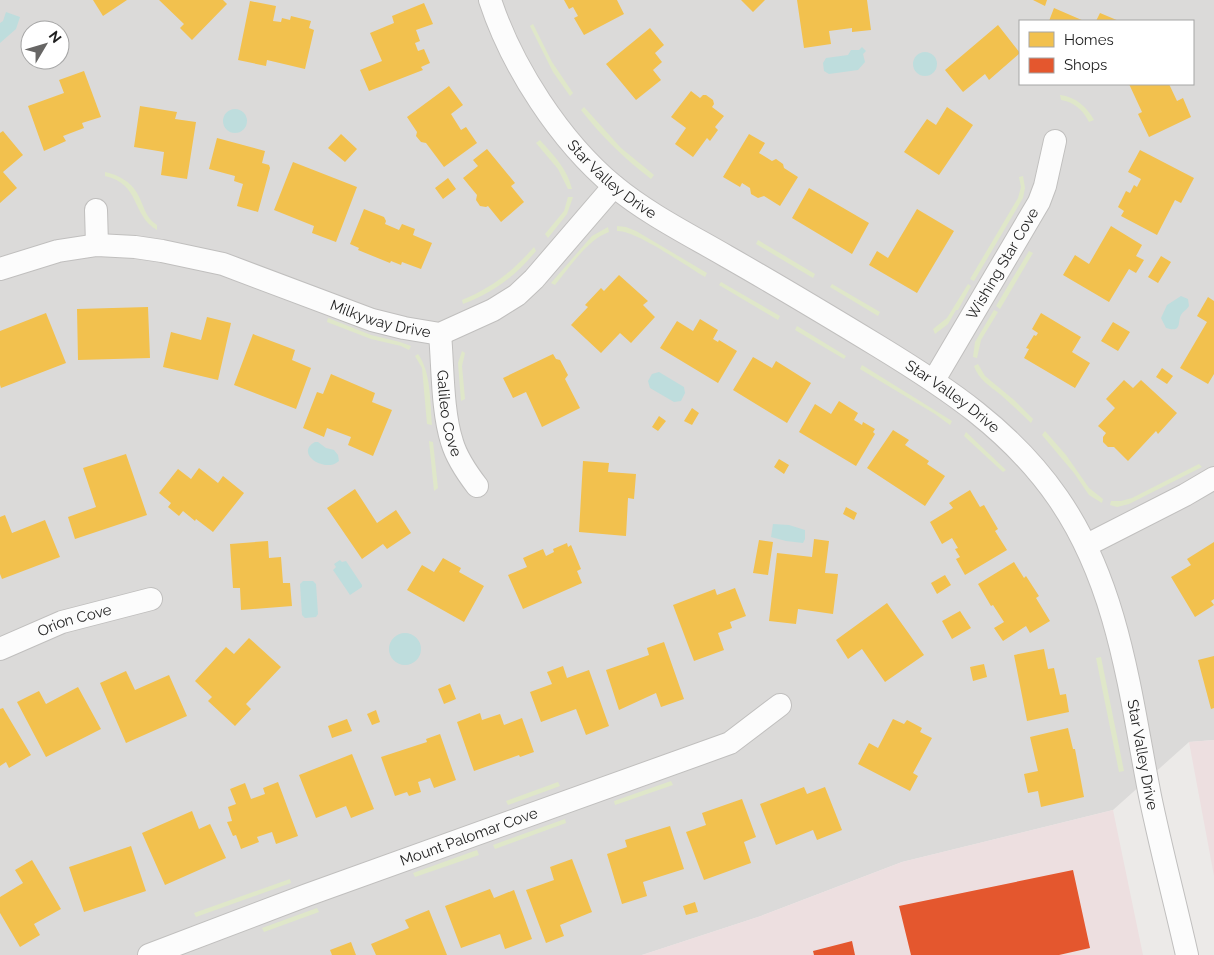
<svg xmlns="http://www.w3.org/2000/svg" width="1214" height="955" font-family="Raleway,sans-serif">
<rect width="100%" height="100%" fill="#eceae8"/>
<!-- built -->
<path fill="#dbdad9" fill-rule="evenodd" d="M 0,0 L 1214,0 L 1214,740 L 1189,742 L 1113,810 L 902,862 L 761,916 L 642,955 L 0,955 ZM 1020,21 L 1193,21 L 1193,84 L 1020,84 ZM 30,30 L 60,30 L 60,60 L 30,60 Z"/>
<!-- commercial -->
<path fill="#eddfe0" d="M 1214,740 L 1214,876 L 1189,742 Z
M 1113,810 L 1143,955 L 642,955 L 761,916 L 902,862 Z"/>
<!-- grass -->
<path fill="#dfe7c9" d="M 533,24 L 552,62 L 573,93 L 570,96 L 553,72 L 530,26 Z
M 1060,95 C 1076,97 1087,107 1094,120 L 1089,122 C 1083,110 1074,102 1061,100 Z
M 584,107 L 621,148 L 654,175 L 651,179 C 625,159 601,136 581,110 Z
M 540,140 C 553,155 567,168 572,189 L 568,189 L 558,169 L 536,143 Z
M 105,172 C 118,175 130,181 137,193 C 144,205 145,218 157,225 L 157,230 C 131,215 141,184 105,176 Z
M 1023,176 L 1025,188 L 1023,198 L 974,281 L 970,279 L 1018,198 L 1021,187 L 1019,177 Z
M 568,197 L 573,197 L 567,214 L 548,238 L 545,234 L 564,211 Z
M 617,226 L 626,227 L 636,231 L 707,273 L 705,277 C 686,266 636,230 617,231 Z
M 608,227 L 609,232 C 588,239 569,268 555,285 L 551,283 L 592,236 Z
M 758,240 L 815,274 L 813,278 L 756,244 Z
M 534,247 L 536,251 C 515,276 495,292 463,304 L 462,300 C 492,288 513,271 534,247 Z
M 1029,251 L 1033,253 L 1000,309 L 996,306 Z
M 721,282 L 780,316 L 778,320 L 719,285 Z
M 832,284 L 880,312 L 878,316 L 830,287 Z
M 968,284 L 971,286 L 958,310 L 956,310 L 948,324 L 935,334 L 933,329 L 947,318 Z
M 994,310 L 998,312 L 981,340 L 977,358 L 973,357 L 975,342 Z
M 328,318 L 371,335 L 400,342 L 411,346 L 409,350 L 401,346 L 371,339 L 327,322 Z
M 797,326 L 846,356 L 844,359 L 795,330 Z
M 462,351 L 465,353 L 462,366 L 465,399 L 461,401 L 458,363 Z
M 418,354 C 431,372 430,401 432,425 L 427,424 L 422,368 L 415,356 Z
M 978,364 L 985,376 L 1014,400 L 1033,419 L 1031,423 C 1021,413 1011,404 1001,395 C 990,386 979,380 974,366 Z
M 862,365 L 952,421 L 950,425 L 935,414 L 860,369 Z
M 1045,431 L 1066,455 L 1089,488 L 1103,499 L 1102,503 L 1089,495 L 1074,473 L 1042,435 Z
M 966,432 L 1006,470 L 1003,472 L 964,436 Z
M 429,441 L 433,442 L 438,488 L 434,491 Z
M 1199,464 L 1202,467 L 1129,504 L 1117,507 L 1110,505 L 1111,501 L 1121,501 L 1132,498 Z
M 1101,657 L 1124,771 L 1119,772 L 1096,658 Z
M 671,781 L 673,785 L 615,805 L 614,801 Z
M 558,782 L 560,786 L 508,805 L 506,801 Z
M 565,819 L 566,823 L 495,849 L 493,845 Z
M 477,850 L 479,855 L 415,877 L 413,873 Z
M 290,879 L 291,883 L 196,917 L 194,913 Z
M 317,908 L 319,912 L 264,932 L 262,928 Z"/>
<!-- water -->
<path fill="#bedddd" d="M 6,12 L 20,17 L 16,29 L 0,43 L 0,23 L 3,21 Z
M 862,47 L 866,51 L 863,54 L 865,62 L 858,70 L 829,74 L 824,71 L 823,63 L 826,58 L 848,55 L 851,50 L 859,50 Z
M913 64a12 12 0 1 1 24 0a12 12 0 1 1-24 0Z
M223 121a12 12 0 1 1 24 0a12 12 0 1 1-24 0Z
M 1181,296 L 1188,299 L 1189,306 C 1187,310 1183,311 1181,315 C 1177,322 1183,333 1166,328 L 1161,318 L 1167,305 Z
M 659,372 L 684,387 L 685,393 L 681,401 L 674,402 L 650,388 L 648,381 L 652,374 Z
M 315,442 L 318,442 L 326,448 L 334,450 L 338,455 L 339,461 C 325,474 294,453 315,442 Z
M 773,524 L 789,525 L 805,530 L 805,539 L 803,543 L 786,541 L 771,537 Z
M 340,560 L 342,562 L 346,561 L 362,585 L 362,587 L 350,595 L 333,570 L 336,567 L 334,564 Z
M 303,581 L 313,581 L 316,584 L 318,614 L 316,617 L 305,618 L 302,615 L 300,584 Z
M389 649a16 16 0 1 1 32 0a16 16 0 1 1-32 0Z"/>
<!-- homes -->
<path fill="#f2c14e" d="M 93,0 L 127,0 L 103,16 Z
M 159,0 L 223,0 L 227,4 L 192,40 L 180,28 L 184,24 Z
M 564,0 L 617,0 L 624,14 L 584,35 L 574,18 L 578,16 L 573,7 L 569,9 Z
M 741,0 L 765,0 L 753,12 Z
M 797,0 L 867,0 L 871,30 L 852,32 L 852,28 L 829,31 L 831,44 L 804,48 Z
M 1033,0 L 1047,0 L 1045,6 Z
M 250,1 L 276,6 L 273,21 L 281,22 L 282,18 L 290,20 L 291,16 L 311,21 L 309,28 L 314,30 L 305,69 L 267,60 L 266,66 L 238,60 Z
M 424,3 L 433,24 L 416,30 L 420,41 L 415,43 L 418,51 L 424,49 L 430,63 L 421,67 L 423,70 L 369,91 L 360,70 L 382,61 L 370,33 L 394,23 L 392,16 Z
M 1054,8 L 1084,21 L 1049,21 Z
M 1100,13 L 1119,21 L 1096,21 Z
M 998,25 L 1020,53 L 989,80 L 985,74 L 963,92 L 945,70 Z
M 650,28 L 664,45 L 655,53 L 662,62 L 653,70 L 661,80 L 636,100 L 606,64 Z
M 84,71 L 101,117 L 82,123 L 84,128 L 63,136 L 66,141 L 44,151 L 28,106 L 64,93 L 59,80 Z
M 1129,84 L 1169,84 L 1177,101 L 1183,98 L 1191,117 L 1149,137 L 1138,114 L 1142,112 Z
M 449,86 L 463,105 L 451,114 L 461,130 L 466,127 L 477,143 L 444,167 L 426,143 L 421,142 L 416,136 L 417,132 L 407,117 Z
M 691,91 L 700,98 L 703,95 L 706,95 L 713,100 L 714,104 L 712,107 L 724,116 L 715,127 L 718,130 L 710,141 L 707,138 L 693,157 L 675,144 L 686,128 L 671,117 Z
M 140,106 L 177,112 L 175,119 L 196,122 L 187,179 L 161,175 L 164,152 L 134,147 Z
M 947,107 L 973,125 L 939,175 L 904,152 L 927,119 L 936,125 Z
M 3,131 L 23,155 L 3,172 L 17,188 L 0,203 L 0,133 Z
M 341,134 L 357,149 L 345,162 L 328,148 Z
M 749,134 L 765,143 L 759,153 L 772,161 L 776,159 L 783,164 L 784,168 L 798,177 L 780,206 L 764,196 L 758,198 L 751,194 L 750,188 L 742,183 L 740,187 L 723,177 Z
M 217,138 L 265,151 L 262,163 L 269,165 L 270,168 L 258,212 L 237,206 L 243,184 L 234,181 L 235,176 L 209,169 Z
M 487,149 L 515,183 L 511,186 L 524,202 L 501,222 L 488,206 L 486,207 L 480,206 L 476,200 L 477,195 L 463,178 L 478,166 L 473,160 Z
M 1140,150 L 1194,178 L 1181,203 L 1175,200 L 1157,235 L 1121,216 L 1124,211 L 1118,207 L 1126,191 L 1130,193 L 1134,185 L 1137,187 L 1141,179 L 1128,172 Z
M 293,162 L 357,187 L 336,242 L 312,233 L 314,226 L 274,210 Z
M 448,178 L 456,189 L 443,199 L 435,188 Z
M 809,188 L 869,223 L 852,254 L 792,218 Z
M 364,209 L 384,217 L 386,221 L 385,224 L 399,230 L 402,224 L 415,229 L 413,235 L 432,243 L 421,269 L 402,262 L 401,265 L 391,261 L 390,263 L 358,250 L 359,248 L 350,244 Z
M 917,209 L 954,231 L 917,293 L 869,265 L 877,251 L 888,258 Z
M 1111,226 L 1142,245 L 1136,256 L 1144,260 L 1136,273 L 1129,269 L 1109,302 L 1063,275 L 1075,255 L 1089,264 Z
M 1161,256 L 1171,262 L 1158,283 L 1148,277 Z
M 619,275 L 648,301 L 643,305 L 655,317 L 631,343 L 620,333 L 601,353 L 571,325 L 588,307 L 585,305 L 601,288 L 604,291 Z
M 1208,297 L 1214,301 L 1214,374 L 1208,384 L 1180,368 L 1207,322 L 1197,316 Z
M 148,307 L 150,358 L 78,360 L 77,309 Z
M 46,313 L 66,363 L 1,388 L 0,385 L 0,331 Z
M 1041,313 L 1081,337 L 1072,352 L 1090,363 L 1075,388 L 1024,358 L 1029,349 L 1026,348 L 1034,335 L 1036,336 L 1038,333 L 1032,329 Z
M 207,317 L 231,323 L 218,380 L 163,367 L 171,332 L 201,340 Z
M 700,319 L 718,330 L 713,339 L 718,342 L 719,340 L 737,351 L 718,383 L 660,348 L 677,321 L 693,331 Z
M 1113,322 L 1130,332 L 1118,351 L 1101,341 Z
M 253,334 L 295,350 L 292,360 L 311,368 L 296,409 L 234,385 Z
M 553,354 L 556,359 L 560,360 L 568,375 L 565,379 L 580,408 L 542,427 L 526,392 L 513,398 L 503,378 Z
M 753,357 L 772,368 L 776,361 L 811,383 L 787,423 L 733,390 Z
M 1162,368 L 1173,376 L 1167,384 L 1156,377 Z
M 331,374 L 375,393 L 372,402 L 392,410 L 373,456 L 348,445 L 351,437 L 327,428 L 324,437 L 303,428 L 317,392 L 323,394 Z
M 1124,380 L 1133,388 L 1141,380 L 1177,413 L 1158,434 L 1156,431 L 1128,461 L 1114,447 L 1108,447 L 1103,442 L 1103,437 L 1106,433 L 1098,426 L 1115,408 L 1106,399 Z
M 839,401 L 858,413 L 854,420 L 862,425 L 863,422 L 875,429 L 873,432 L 875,434 L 856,466 L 799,432 L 815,404 L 831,414 Z
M 692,408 L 699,413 L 692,425 L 684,421 Z
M 659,416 L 666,421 L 658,431 L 652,427 Z
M 893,430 L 909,440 L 905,445 L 929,461 L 927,464 L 945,476 L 925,506 L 867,468 Z
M 126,454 L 147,515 L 75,539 L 68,517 L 96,507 L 83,468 Z
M 779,459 L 789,465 L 784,474 L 774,467 Z
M 583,461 L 609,463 L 608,472 L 636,474 L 634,499 L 628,498 L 626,536 L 579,532 Z
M 199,468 L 218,483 L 223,476 L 244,493 L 213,532 L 196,519 L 195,521 L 183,511 L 179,516 L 168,507 L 171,503 L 159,493 L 178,469 L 191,479 Z
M 355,489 L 377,523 L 396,510 L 411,533 L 387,549 L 383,544 L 362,559 L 327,508 Z
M 970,490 L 980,507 L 984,505 L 998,529 L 995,531 L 1007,550 L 965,575 L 956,559 L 960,557 L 955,549 L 958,548 L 952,538 L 942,544 L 930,522 L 953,508 L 949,503 Z
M 846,507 L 857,513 L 854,520 L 843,514 Z
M 5,515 L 12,533 L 45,520 L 60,557 L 2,579 L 0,574 L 0,517 Z
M 814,539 L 829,541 L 825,573 L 838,574 L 833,614 L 798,609 L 796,624 L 769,621 L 777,553 L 812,557 Z
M 759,540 L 773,542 L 768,575 L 753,573 Z
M 268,541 L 269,558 L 281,557 L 283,583 L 290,583 L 292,606 L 241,610 L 240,588 L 233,588 L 230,544 Z
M 1214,542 L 1214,599 L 1211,601 L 1214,605 L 1195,617 L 1171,577 L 1191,565 L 1187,559 Z
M 567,543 L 568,547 L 571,545 L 581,569 L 577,571 L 582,583 L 523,609 L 508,575 L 527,567 L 523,558 L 543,549 L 546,556 L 554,552 L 553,549 Z
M 443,558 L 461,568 L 459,572 L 484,586 L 464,622 L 407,590 L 422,565 L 434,572 Z
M 1014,562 L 1024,578 L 1026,576 L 1039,596 L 1036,598 L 1050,621 L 1030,633 L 1026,626 L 1003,641 L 994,628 L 1004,622 L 993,605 L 991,606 L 978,584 Z
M 945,575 L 951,585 L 937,594 L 931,583 Z
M 735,588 L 746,616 L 730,622 L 732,628 L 718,633 L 724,650 L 694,661 L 673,605 L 715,589 L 717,595 Z
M 887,603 L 924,655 L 885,682 L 862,649 L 848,659 L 836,640 Z
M 960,611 L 971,628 L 952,639 L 942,621 Z
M 249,638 L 281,667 L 246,704 L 251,709 L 235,726 L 208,701 L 212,697 L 195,681 L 226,647 L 234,654 Z
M 664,642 L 684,699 L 661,707 L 656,693 L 619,710 L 606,670 L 649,655 L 647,648 Z
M 1044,649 L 1048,669 L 1054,668 L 1060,695 L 1066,694 L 1069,712 L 1027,721 L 1014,655 Z
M 1214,656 L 1214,708 L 1211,709 L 1198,660 Z
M 984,664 L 987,677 L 973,681 L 970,667 Z
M 563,666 L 567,678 L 589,670 L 609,726 L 586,735 L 576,709 L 541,722 L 530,692 L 552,684 L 547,672 Z
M 126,671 L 135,690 L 169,675 L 187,716 L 126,743 L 100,683 Z
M 450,684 L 456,699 L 444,704 L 438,689 Z
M 78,687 L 101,729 L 46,757 L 17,702 L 39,691 L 46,704 Z
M 3,708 L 31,755 L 9,768 L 6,762 L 0,766 L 0,709 Z
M 376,710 L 380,722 L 372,725 L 367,714 Z
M 480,713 L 482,720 L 500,714 L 504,725 L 522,718 L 534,752 L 520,757 L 519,755 L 474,771 L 457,722 Z
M 347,719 L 352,731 L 332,738 L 328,726 Z
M 893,719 L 904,724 L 907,720 L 922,728 L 920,732 L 932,738 L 913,773 L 918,776 L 910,791 L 858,764 L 869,743 L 878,748 Z
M 1068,728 L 1073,749 L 1075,749 L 1084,797 L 1041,807 L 1038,791 L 1028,793 L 1024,774 L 1038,771 L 1030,737 Z
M 440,734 L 456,780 L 434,788 L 430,778 L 418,782 L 421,792 L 409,796 L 407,792 L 395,796 L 381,757 L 427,742 L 426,739 Z
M 352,754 L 374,809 L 351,818 L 346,806 L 316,818 L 299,775 Z
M 278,782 L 298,836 L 276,844 L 272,832 L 257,837 L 259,842 L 241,849 L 236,835 L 233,836 L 227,822 L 232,821 L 228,807 L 236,804 L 230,789 L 245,783 L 251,799 L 265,794 L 263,788 Z
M 804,787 L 807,794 L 825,787 L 842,830 L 817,840 L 813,830 L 776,845 L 760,804 Z
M 742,799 L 756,837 L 744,842 L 751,863 L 704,880 L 686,832 L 706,825 L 702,813 Z
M 192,811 L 199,829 L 210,824 L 226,858 L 165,885 L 142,833 Z
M 670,826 L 684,869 L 643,882 L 647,896 L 622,904 L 607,854 L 627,847 L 625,840 Z
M 131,846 L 146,891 L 84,912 L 69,867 Z
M 572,859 L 592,912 L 560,925 L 564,936 L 546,943 L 526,890 L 554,880 L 550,867 Z
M 32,860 L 61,909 L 34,924 L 40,935 L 20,947 L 0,913 L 0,897 L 23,883 L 15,870 Z
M 490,889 L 494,898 L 514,890 L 532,939 L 505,949 L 500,934 L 461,948 L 445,906 Z
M 695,902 L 698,912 L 686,915 L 683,906 Z
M 429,910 L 447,955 L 376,955 L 371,944 L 409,928 L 405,920 Z
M 351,942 L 356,955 L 332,955 L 330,950 Z"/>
<!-- shops -->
<path fill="#e4572e" d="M 1073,870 L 1090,948 L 1059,955 L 911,955 L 899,906 Z
M 852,941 L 855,955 L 814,955 L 813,951 Z"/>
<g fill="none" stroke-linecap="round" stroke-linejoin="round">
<defs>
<g id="minor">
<path id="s1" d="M 490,0 C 512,67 560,141 614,186 C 648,214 688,234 726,256 C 777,285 827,315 878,346 C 947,388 1011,430 1058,498 C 1119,586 1130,694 1150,796 C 1161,849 1175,902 1187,955"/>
<path d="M 96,210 L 97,245"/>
<path id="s2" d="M 0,269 L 58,251 L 97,245 L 135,247 L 162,251 L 223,264 L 372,320 L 404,328 L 440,334 L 493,310 L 517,295 L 534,279 L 614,186"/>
<path id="s3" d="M 440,334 C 443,367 442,411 452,442 C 457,459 467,473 477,486"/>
<path id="s4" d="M 934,380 L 1039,202 L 1045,186 L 1055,141"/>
<path d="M 1087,545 L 1185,495 L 1214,478"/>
<path id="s5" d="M 0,649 L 62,622 L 151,599"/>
<path id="s6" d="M 149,955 L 307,895 L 730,743 L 780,705"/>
</g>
</defs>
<!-- minor casing -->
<use href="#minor" stroke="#c0bfbe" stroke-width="24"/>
<!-- minor -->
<use href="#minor" stroke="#fcfcfc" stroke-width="22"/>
</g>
<g text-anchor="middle" stroke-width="5" stroke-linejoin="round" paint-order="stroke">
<!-- street labels -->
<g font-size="15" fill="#1f1f1f" stroke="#fff">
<text dy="5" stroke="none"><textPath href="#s1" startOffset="220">Star Valley Drive</textPath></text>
<text dy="5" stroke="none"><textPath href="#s4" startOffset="135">Wishing Star Cove</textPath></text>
<text dy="5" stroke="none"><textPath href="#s2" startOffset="395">Milkyway Drive</textPath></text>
<text dy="5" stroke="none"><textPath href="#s1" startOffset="625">Star Valley Drive</textPath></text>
<text dy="5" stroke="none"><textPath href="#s3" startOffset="80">Galileo Cove</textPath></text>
<text dy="5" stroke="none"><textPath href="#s5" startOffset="80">Orion Cove</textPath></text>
<text dy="5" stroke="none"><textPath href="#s1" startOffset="1045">Star Valley Drive</textPath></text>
<text dy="5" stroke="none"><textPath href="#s6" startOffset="341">Mount Palomar Cove</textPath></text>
</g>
</g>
<!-- legend -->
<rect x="1019" y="20" width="175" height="65" fill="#ffffff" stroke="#a5a5a5"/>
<rect x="1029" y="32" width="25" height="15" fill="#f2c14e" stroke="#a5a5a5"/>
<text x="1064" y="45" font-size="15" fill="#1f1f1f">Homes</text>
<rect x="1029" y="58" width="25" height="15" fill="#e4572e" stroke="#a5a5a5"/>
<text x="1064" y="70" font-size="15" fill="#1f1f1f">Shops</text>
<!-- north arrow -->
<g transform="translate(45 45) rotate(52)"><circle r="24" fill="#ffffff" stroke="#a5a5a5"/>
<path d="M0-4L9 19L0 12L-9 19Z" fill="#676665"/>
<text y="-8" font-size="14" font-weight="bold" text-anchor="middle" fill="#1f1f1f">N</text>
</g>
</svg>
